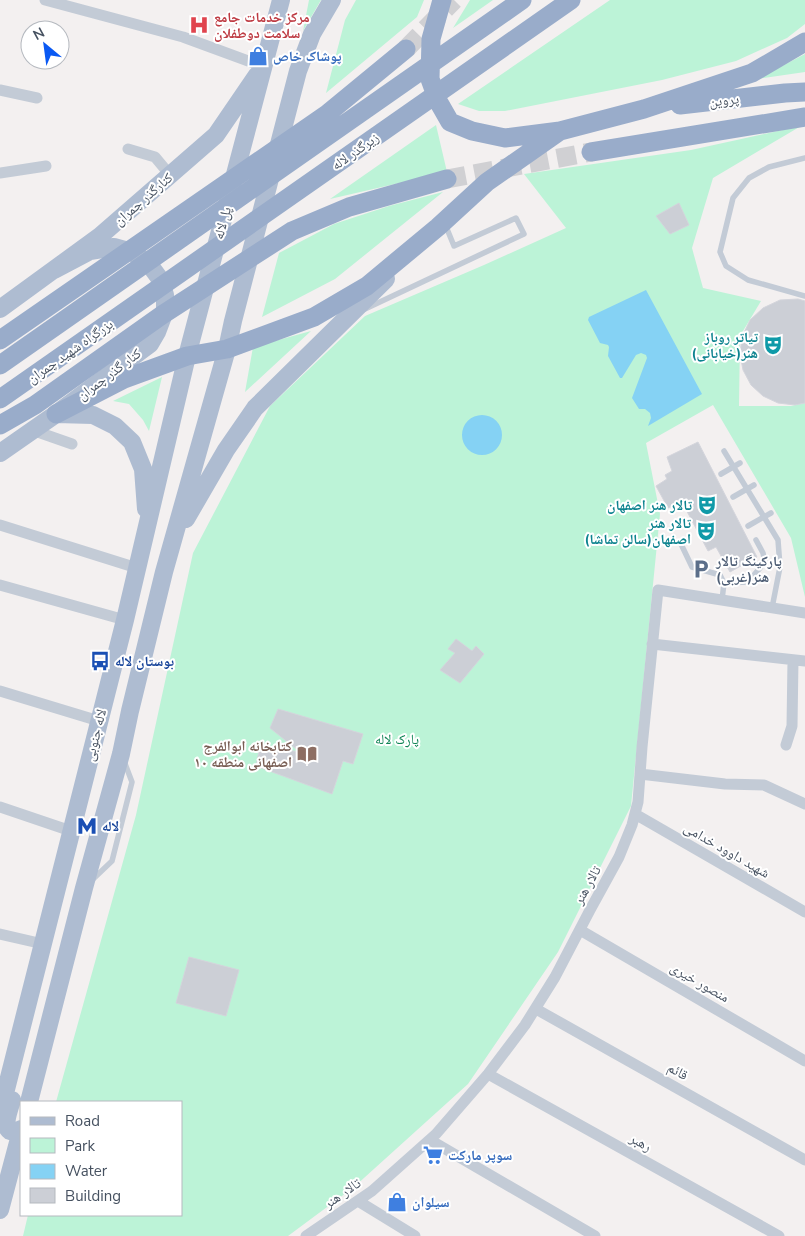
<svg xmlns="http://www.w3.org/2000/svg" width="805" height="1236" font-family="'Nunito Sans','Noto Naskh Arabic',sans-serif">
<rect width="100%" height="100%" fill="#f3f0f0"/>
<!-- green -->
<path fill="#bcf3d7" d="M 309,0 L 321,0 L 303,31 Z
M 356,0 L 424,0 L 417,17 L 326,93 L 345,20 Z
M 470,0 L 493,0 L 453,28 Z
M 610,0 L 805,0 L 805,24 L 787,38 L 736,61 L 662,80 L 505,111 L 479,111 L 458,104 Z
M 805,54 L 805,72 L 757,79 Z
M 436,125 L 447,172 L 330,199 Z
M 801,126 L 713,178 L 692,248 L 703,288 L 761,301 L 740,336 L 739,406 L 791,406 L 805,403 L 805,597 L 791,538 L 713,405 L 646,443 L 660,514 L 631,806 L 558,952 L 468,1084 L 354,1187 L 288,1236 L 23,1236 L 28,1215 L 181,1215 L 181,1102 L 56,1102 L 136,815 L 193,553 L 270,406 L 365,316 L 484,265 L 566,228 L 524,174 L 691,150 Z
M 443,192 L 335,279 L 262,317 L 279,253 L 334,224 L 389,206 Z
M 311,331 L 245,392 L 253,347 Z
M 162,377 L 149,431 L 143,420 L 129,404 L 113,401 Z"/>
<!-- water -->
<path fill="#85d2f4" d="M 646,290 L 702,394 L 648,426 L 651,418 L 650,413 L 645,409 L 639,409 L 632,398 L 647,358 L 646,355 L 641,353 L 636,355 L 622,378 L 620,378 L 608,356 L 609,347 L 608,345 L 600,343 L 588,320 L 589,317 Z
M462 435a20 20 0 1 1 40 0a20 20 0 1 1-40 0Z"/>
<!-- building -->
<path fill="#cccfd6" stroke="#d4d5dc" d="M 679,203 L 689,225 L 670,234 L 656,216 Z
M 798,299 L 805,301 L 805,403 L 795,405 L 778,403 L 763,396 L 751,385 L 743,370 L 740,354 L 742,337 L 750,320 L 763,308 L 780,300 Z
M 698,442 L 757,557 L 730,572 L 716,547 L 708,551 L 682,502 L 668,508 L 656,486 L 667,479 L 665,475 L 672,471 L 667,457 Z
M 456,639 L 472,651 L 476,646 L 484,654 L 460,683 L 440,670 L 455,653 L 448,649 Z
M 278,709 L 363,734 L 353,764 L 343,761 L 332,794 L 256,766 L 260,746 L 300,752 L 270,728 Z
M 189,957 L 239,970 L 226,1016 L 176,1003 Z"/>
<g fill="none" stroke-linecap="round" stroke-linejoin="round">
<!-- trunk-tunnel -->
<path stroke="#d0d0d3" stroke-width="19" stroke-dasharray="19 9" stroke-linecap="butt" d="M 406,49 L 454,0
M 447,179 L 591,152"/>
<!-- service -->
<path stroke="#c3cbd6" stroke-width="5.5" d="M 805,158 L 769,167 L 749,178 L 733,198 L 720,252 L 726,266 L 748,280 L 805,296
M 365,309 L 524,234 L 516,218 L 454,246 L 445,224
M 724,451 L 778,540 L 780,567 L 772,608
M 721,474 L 740,463
M 733,497 L 754,485
M 748,526 L 771,513
M 681,544 L 692,567 L 720,575 L 724,583 L 722,600
M 724,583 L 748,582 L 765,562 L 763,553 L 756,540
M 91,881 L 112,861 L 132,782 L 124,761"/>
<!-- minor -->
<path stroke="#c3cbd6" stroke-width="11" d="M 45,0 L 183,37 L 262,66
M 0,90 L 37,98
M 128,149 L 155,157 L 170,175
M 0,173 L 46,166
M 32,430 L 72,444
M 0,525 L 137,568
M 0,585 L 125,620
M 652,644 L 805,661
M 0,691 L 99,721
M 786,745 L 792,726 L 793,660
M 640,774 L 725,784 L 764,785 L 805,804
M 0,807 L 71,831
M 635,814 L 805,912
M 580,930 L 805,1061
M 0,934 L 43,944
M 536,1009 L 805,1160
M 488,1074 L 779,1236
M 430,1140 L 595,1236
M 358,1201 L 415,1236
M 306,1236 L 372,1191 L 436,1134 L 488,1074 L 525,1025 L 555,977 L 590,910 L 619,857 L 632,825 L 638,802 L 642,747 L 658,590 L 805,613"/>
<!-- primary -->
<path stroke="#aebcd1" stroke-width="18" d="M 0,309 L 100,236 L 216,135 L 257,75
M 56,414 L 93,415 L 115,426 L 132,442 L 143,469 L 146,509
M 0,453 L 56,414 L 150,344 L 157,332 L 165,311 L 165,295 L 160,279 L 149,264 L 132,252 L 114,247 L 90,251 L 54,270
M 186,519 L 226,450 L 255,408 L 386,279
M 12,1100 C 10,1108 2,1126 10,1131 C 14,1133 18,1131 21,1129
M 29,1102 L 84,888 L 121,754 L 130,711 L 164,572 L 227,349 L 233,321 L 298,71 L 312,34 L 332,0
M 0,1113 L 125,620 L 187,356 L 281,0
M 0,1210 L 21,1131"/>
<!-- trunk -->
<path stroke="#99acca" stroke-width="19" d="M 442,0 L 431,39 L 430,79 L 438,101 L 450,122 L 472,131 L 505,138 L 560,131 L 644,109 L 752,73 L 805,42
M 680,105 L 785,93 L 805,92
M 591,152 L 805,117
M 0,340 L 327,114 L 406,49
M 0,365 L 522,0
M 0,399 L 571,0
M 56,414 L 124,379 L 187,356 L 227,349 L 314,317 L 367,286 L 438,227 L 487,182 L 560,131
M 0,425 L 35,405 L 162,315 L 292,231 L 349,207 L 447,179"/>
</g>
<!-- icons -->
<defs>
<symbol id="hospital-bare" viewBox="-9 -9 18 18"><path d="M-5-5h3v3.5h4V-5h3V5h-3V1.5h-4V5h-3Z" fill="#e0444e" stroke="#fff" stroke-width="2.5" paint-order="stroke"/></symbol>
<symbol id="shop-bare" viewBox="-9 -9 18 18"><path d="M-5-2.5h2.3a2.7 3.5 0 0 1 5.4 0H5L5.5 6h-11ZM-1.5-2.5h3a1.5 2.3 0 0 0-3 0Z" fill="#3f7fe0" stroke="#fff" stroke-width="2.5" paint-order="stroke"/></symbol>
<symbol id="theatre-bare" viewBox="-9 -9 18 18"><path d="M-5-5.5Q0-4 5-5.5V0Q5 5 0 6Q-5 5-5 0ZM-3.3-2.5H-1v1.5H-3.3ZM1-2.5H3.3v1.5H1ZM-2.8 1Q0 5.5 2.8 1Z" fill="#0f9aa8" stroke="#fff" stroke-width="2.5" paint-order="stroke"/></symbol>
<symbol id="parking-bare" viewBox="-9 -9 18 18"><path d="M-3.5-5.5H1a3.5 3.5 0 0 1 0 7H-1V5.5H-3.5ZM-1-3.4V-.6H.8a1.4 1.4 0 0 0 0-2.8Z" fill="#5c6f8a" stroke="#fff" stroke-width="2.5" paint-order="stroke"/></symbol>
<symbol id="bus-bare" viewBox="-9 -9 18 18"><path d="M-5-6H5V4H4V6H2V4H-2V6H-4V4H-5ZM-3.5-4V0h7V-4ZM-3.5 1.2v1.5H-2V1.2ZM2 1.2v1.5H3.5V1.2Z" fill="#1a4fb4" stroke="#fff" stroke-width="2.5" paint-order="stroke"/></symbol>
<symbol id="library-bare" viewBox="-9 -9 18 18"><path d="M-6-4Q-3-5.5-.7-3.5V5Q-3 3-6 4ZM6-4Q3-5.5 .7-3.5V5Q3 3 6 4Z" fill="#8d6e63" stroke="#fff" stroke-width="2.5" paint-order="stroke"/></symbol>
<symbol id="metro-bare" viewBox="-9 -9 18 18"><path d="M-5.5 5V-5H-3L0 0L3-5H5.5V5H3V-.5L0 4L-3-.5V5Z" fill="#1a4fb4" stroke="#fff" stroke-width="2.5" paint-order="stroke"/></symbol>
<symbol id="supermarket-bare" viewBox="-9 -9 18 18"><path d="M-6-5.5h2.5l.6 2H6L4.5 2H-2.5L-4.4-4H-6ZM-1.5 3.2a1.3 1.3 0 1 0 .1 0ZM3 3.2a1.3 1.3 0 1 0 .1 0Z" fill="#3f7fe0" stroke="#fff" stroke-width="2.5" paint-order="stroke"/></symbol>
</defs>
<g fill-rule="evenodd">
<use href="#hospital-bare" x="185" y="11" width="28" height="28"/>
<use href="#shop-bare" x="244" y="42" width="28" height="28"/>
<use href="#theatre-bare" x="759" y="331" width="28" height="28"/>
<use href="#theatre-bare" x="693" y="491" width="28" height="28"/>
<use href="#theatre-bare" x="692" y="517" width="28" height="28"/>
<use href="#parking-bare" x="687" y="555" width="28" height="28"/>
<use href="#bus-bare" x="86" y="647" width="28" height="28"/>
<use href="#library-bare" x="293" y="740" width="28" height="28"/>
<use href="#metro-bare" x="73" y="812" width="28" height="28"/>
<use href="#supermarket-bare" x="419" y="1141" width="28" height="28"/>
<use href="#shop-bare" x="383" y="1188" width="28" height="28"/>
</g>
<g text-anchor="middle" stroke-width="4" stroke-linejoin="round" paint-order="stroke">
<!-- health labels -->
<g font-size="14" font-weight="bold" fill="#be3a42" stroke="#fff" text-anchor="start">
<text x="214" y="22">مرکز خدمات جامع<tspan x="214" dy="16">سلامت دوطفلان</tspan></text>
</g>
<!-- shop labels -->
<g font-size="14" font-weight="bold" fill="#366cbe" stroke="#fff" text-anchor="start">
<text x="273" y="61">پوشاک خاص</text>
<text x="448" y="1160">سوپر مارکت</text>
<text x="412" y="1207">سیلوان</text>
</g>
<!-- street labels -->
<g font-size="14" fill="#465160" stroke="#fff">
<text transform="translate(724 100) rotate(-7)" y="5">پروین</text>
<text transform="translate(355 151) rotate(-35)" y="5">زیرگذر لاله</text>
<text transform="translate(143 199) rotate(-41)" y="5">کنارگذر چمران</text>
<text transform="translate(222 223) rotate(-75)" y="5">پل لاله</text>
<text transform="translate(70 351) rotate(-35)" y="5">بزرگراه شهید چمران</text>
<text transform="translate(109 374) rotate(-37)" y="5">کنار گذر چمران</text>
<text transform="translate(95 735) rotate(-76)" y="5">لاله جنوبی</text>
<text transform="translate(727 850) rotate(30)" y="5">شهید داوود خدامی</text>
<text transform="translate(587 885) rotate(-61)" y="5">تالار هنر</text>
<text transform="translate(700 982) rotate(30)" y="5">منصور خیری</text>
<text transform="translate(678 1071) rotate(29)" y="5">قائم</text>
<text transform="translate(641 1142) rotate(29)" y="5">رهبر</text>
<text transform="translate(342 1193) rotate(-35)" y="5">تالار هنر</text>
</g>
<!-- culture labels -->
<g font-size="14" font-weight="bold" fill="#0d838f" stroke="#fff" text-anchor="end">
<text x="758" y="342">تیاتر روباز<tspan x="758" dy="16">هنر(خیابانی)</tspan></text>
<text x="692" y="510">تالار هنر اصفهان</text>
<text x="691" y="528">تالار هنر<tspan x="691" dy="16">اصفهان(سالن تماشا)</tspan></text>
</g>
<!-- service labels -->
<g font-size="14" font-weight="bold" fill="#4e5e75" stroke="#fff" text-anchor="start">
<text x="716" y="566">پارکینگ تالار<tspan x="716" dy="16">هنر(غربی)</tspan></text>
</g>
<!-- transit labels -->
<g font-size="14" font-weight="bold" fill="#164399" stroke="#fff" text-anchor="start">
<text x="115" y="666">بوستان لاله</text>
<text x="102" y="831">لاله</text>
</g>
<!-- park labels -->
<g font-size="14" fill="#0f8354" stroke="#fff">
<text x="397" y="744">پارک لاله</text>
</g>
<!-- education labels -->
<g font-size="14" font-weight="bold" fill="#785e54" stroke="#fff" text-anchor="end">
<text x="292" y="751">کتابخانه ابوالفرج<tspan x="292" dy="16">اصفهانی منطقه ۱۰</tspan></text>
</g>
</g>
<!-- legend -->
<rect x="20" y="1101" width="162" height="115" fill="#ffffff" stroke="#b5b9bf"/>
<rect x="30" y="1117" width="25" height="8" fill="#aebcd1" stroke="#b5b9bf"/>
<text x="65" y="1126" font-size="15" fill="#465160">Road</text>
<rect x="30" y="1138" width="25" height="15" fill="#bcf3d7" stroke="#b5b9bf"/>
<text x="65" y="1151" font-size="15" fill="#465160">Park</text>
<rect x="30" y="1164" width="25" height="15" fill="#85d2f4" stroke="#b5b9bf"/>
<text x="65" y="1176" font-size="15" fill="#465160">Water</text>
<rect x="30" y="1188" width="25" height="15" fill="#cccfd6" stroke="#b5b9bf"/>
<text x="65" y="1201" font-size="15" fill="#465160">Building</text>
<!-- north arrow -->
<g transform="translate(45 45) rotate(331)"><circle r="24" fill="#ffffff" stroke="#b5b9bf"/>
<path d="M0-4L9 19L0 12L-9 19Z" fill="#0a59f3"/>
<text y="-8" font-size="14" font-weight="bold" text-anchor="middle" fill="#465160">N</text>
</g>
</svg>
